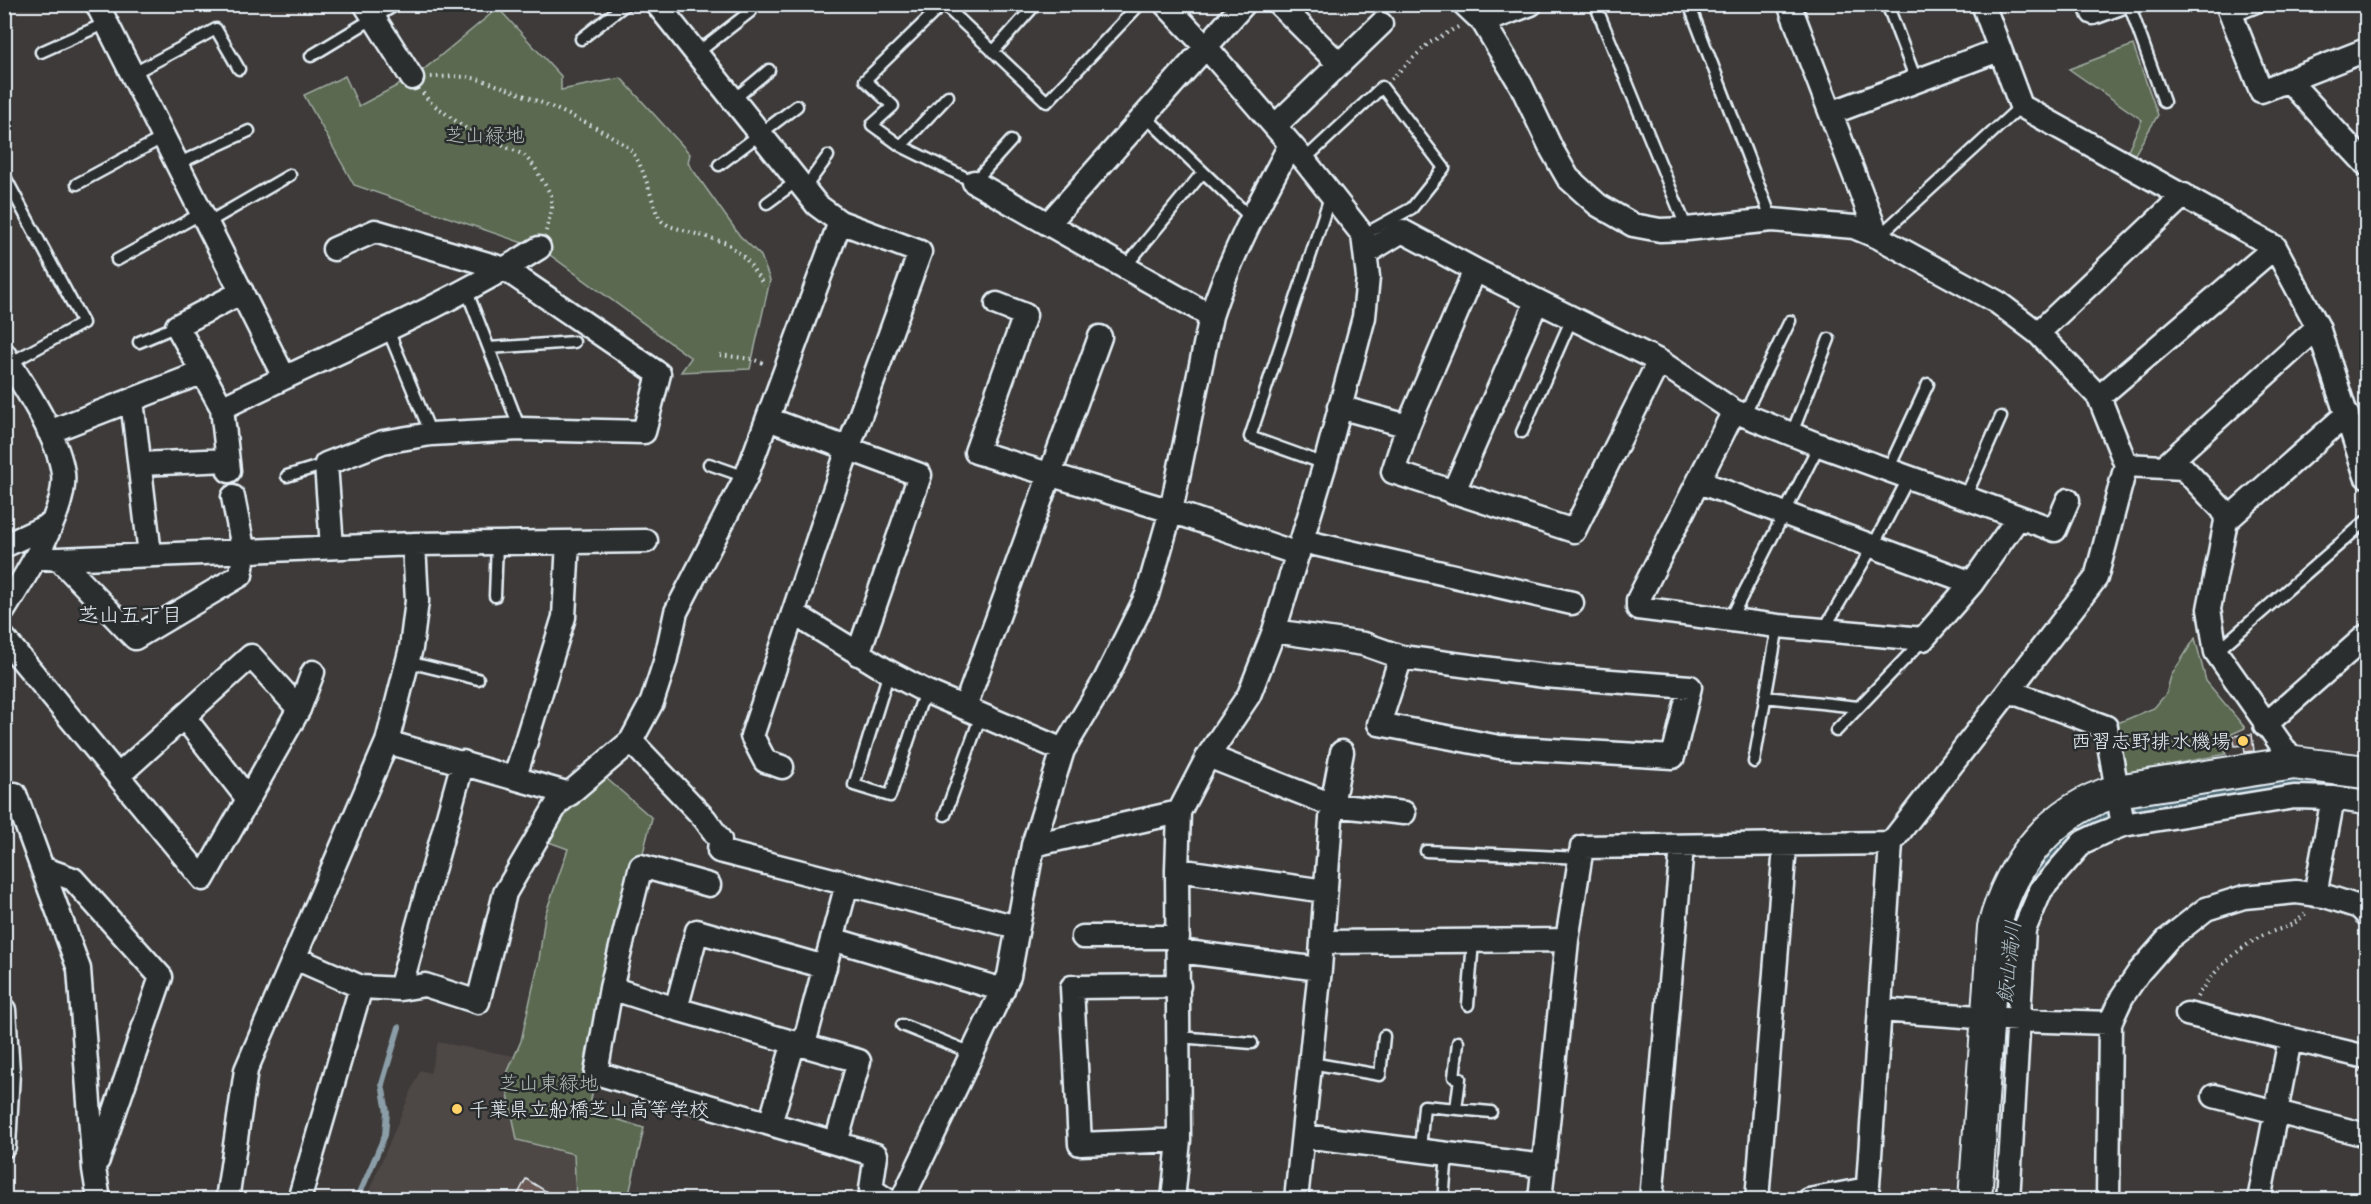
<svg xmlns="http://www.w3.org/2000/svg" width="2371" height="1204" font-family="'Patrick Hand','Klee One',sans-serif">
<rect width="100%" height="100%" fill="#3d3a39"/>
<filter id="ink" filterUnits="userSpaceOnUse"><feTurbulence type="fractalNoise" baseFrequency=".0167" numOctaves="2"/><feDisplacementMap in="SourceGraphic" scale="12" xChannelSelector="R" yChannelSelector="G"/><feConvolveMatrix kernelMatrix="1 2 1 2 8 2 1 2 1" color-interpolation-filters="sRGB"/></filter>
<g filter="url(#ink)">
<!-- built -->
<path fill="#4d4644" d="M 438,1042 L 515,1056 L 505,1078 L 574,1154 L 576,1199 L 365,1200 L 420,1070 L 430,1073 Z"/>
<!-- green -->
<path fill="#5c6951" stroke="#a2ada4" stroke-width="1.5" d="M 498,8 L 561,76 L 561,90 L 621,78 L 690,154 L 688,163 L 740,236 L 761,256 L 770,280 L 750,369 L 681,372 L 691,358 L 543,250 L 354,185 L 304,95 L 345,76 L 359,106 L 417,75 Z
M 2133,45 L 2158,115 L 2135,154 L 2127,152 L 2142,120 L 2069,69 Z
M 2195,638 L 2206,681 L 2245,728 L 2223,738 L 2226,754 L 2122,774 L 2113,725 L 2154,708 L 2166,694 L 2171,676 Z
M 606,778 L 652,818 L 643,853 L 636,865 L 589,1110 L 644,1128 L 628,1199 L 576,1199 L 574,1154 L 517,1140 L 505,1078 L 521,1041 L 539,960 L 545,915 L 568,849 L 543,840 L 574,798 Z"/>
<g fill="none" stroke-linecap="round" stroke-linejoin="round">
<!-- stream -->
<path stroke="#8b9ea8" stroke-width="6" d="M 357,1200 L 385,1135 L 387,1112 L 382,1084 L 399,1027"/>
<!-- river -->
<path stroke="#4d6772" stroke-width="36" d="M 2005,981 L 2010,930 L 2015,904 L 2027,884 L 2041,862 L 2059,844 L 2097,816 L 2147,805 L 2300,780 L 2366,788"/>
</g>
<!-- building -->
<path fill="#695952" stroke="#e8f1f8" stroke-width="1.5" d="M 2252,734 L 2254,751 L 2245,752 L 2244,745 L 2235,746 L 2233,736 Z
M 526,1179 L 560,1200 L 523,1200 L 517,1196 Z
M 1184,1190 L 1203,1193 L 1202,1200 L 1182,1200 Z
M 1208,1195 L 1220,1196 L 1227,1196 L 1226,1200 L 1208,1200 Z
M 1227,1196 L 1249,1199 L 1249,1200 L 1227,1200 Z"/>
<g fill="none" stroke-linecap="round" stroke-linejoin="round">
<defs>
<path id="lane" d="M 1595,4 L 1687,229
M 1689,4 L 1772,220
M 1887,4 L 1916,80
M 2129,4 L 2164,102
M 2232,17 L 2264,4
M 581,39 L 626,4
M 41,52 L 106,23
M 993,52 L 1036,4
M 697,53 L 751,11
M 311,56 L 397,4
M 132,74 L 216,29 L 239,69
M 733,100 L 769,70
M 1145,116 L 1251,218
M 1011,141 L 974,182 L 901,146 L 872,125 L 893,106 L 865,80 L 943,4 L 1047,102 L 1140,4
M 901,146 L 948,96
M 1304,160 L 1382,87 L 1444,168 L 1412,208 L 1363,235
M 177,164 L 249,131
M 719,165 L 797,106
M 4,175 L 83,323 L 10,363
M 77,184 L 164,137
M 804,189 L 828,156
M 767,203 L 797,181
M 207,223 L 290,175
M 1878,237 L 2021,106
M 117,260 L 202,213
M 1125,267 L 1203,172
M 466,289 L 520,429
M 388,330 L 431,434
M 139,342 L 177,326
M 489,348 L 574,342
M 1744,415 L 1790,321
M 1522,432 L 1572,318
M 1792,433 L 1829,339
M 709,464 L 746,477
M 1325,464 L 1250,437 L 1331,194
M 1888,470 L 1928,384
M 287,476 L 326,464
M 1965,498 L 2001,417
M 495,596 L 497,543
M 1730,620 L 1819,445
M 1824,629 L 1873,546 L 1909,477
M 2216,652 L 2366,521
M 408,662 L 478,679
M 889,672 L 854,785 L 890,796 L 925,691
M 1765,697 L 1858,707
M 1836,731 L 1923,640
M 1754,762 L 1778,626
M 945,815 L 981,715
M 1426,851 L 1581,858
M 1468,1005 L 1473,941
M 902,1025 L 972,1053
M 1179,1037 L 1252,1043
M 1311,1063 L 1380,1075 L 1384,1036
M 1456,1109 L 1460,1078 L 1454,1077 L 1458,1042
M 1420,1150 L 1424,1106 L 1491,1112
M 1443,1200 L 1447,1154"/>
<path id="street" d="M 97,4 L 284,377
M 365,4 L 412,78
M 657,4 L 817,205 L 840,222 L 920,252 L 848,449 L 752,736 L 765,761 L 782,767
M 1165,4 L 1206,47 L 1304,160 L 1363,235 L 1368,277 L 1364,317 L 1325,464 L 1274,631 L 1249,695 L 1208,756 L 1179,812 L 1177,870 L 1179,1140 L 1173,1200
M 1279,4 L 1339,64
M 1464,4 L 1483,22 L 1521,85 L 1552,150 L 1568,178 L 1598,205 L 1633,225 L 1660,230 L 1687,229 L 1772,220 L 1854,227 L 1878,237 L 1997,302 L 2038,333 L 2099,397 L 2126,465 L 2096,578 L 1891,843 L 1867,1200
M 1789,4 L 1878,237
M 1983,4 L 2021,106 L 2275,247 L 2318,327 L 2366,476
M 2090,4 L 2093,13 L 2118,4
M 2227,4 L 2261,91 L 2366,50
M 1483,22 L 1531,4
M 2288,80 L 2366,164
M 1831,113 L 1999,50
M 1275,126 L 1381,24
M 974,182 L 1211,316
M 1048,224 L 1244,4
M 1366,253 L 1402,231 L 1475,270 L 1659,361 L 1734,411 L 1819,445 L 2055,530 L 2068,500
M 1475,270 L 1408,426 L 1393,472 L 1574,531 L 1659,361
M 997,304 L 1025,315 L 976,452 L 1171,511 L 1298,554
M 2038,333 L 2184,195
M 4,354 C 24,386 58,436 63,473 C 68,510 24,578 4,610
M 2099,397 L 2275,247
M 132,400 L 150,555
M 1339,407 L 1408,426
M 222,408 C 328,355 438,311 539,248
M 1734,411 L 1638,600 L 1638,608 L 1778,626 L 1923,639 L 1972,583 L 2018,518
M 768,419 L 920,475 L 858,654
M 49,432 L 201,373
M 140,464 L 227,460
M 2126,465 L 2183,468 L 2224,511 L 2226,521 L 2209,609 L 2216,652 L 2294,763
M 2164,467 L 2318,327
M 229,471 L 222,408 L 177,326 L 242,292
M 1699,482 L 1972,583
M 1453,493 L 1537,301
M 2226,521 L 2347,414
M 1302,541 L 1572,603
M 4,546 L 51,524
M 332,547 L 326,464 L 383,442 L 431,434 L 520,429 L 644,432 L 659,374 L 505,269 L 375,231 L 334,249
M 36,557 L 59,559 L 414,544 L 646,541
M 59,559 L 135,638 L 241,575 L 244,553 L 233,497
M 793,613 L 889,672 L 925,691 L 1063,750
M 1274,631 L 1364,644 L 1401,657 L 1545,676 L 1690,687 L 1673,757 L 1499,747 L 1379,724 L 1401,657
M 4,638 L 203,879 L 299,709 L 313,672
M 2009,691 L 2106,727 L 2123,825
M 965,707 L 1100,337
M 184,717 L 248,799
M 2265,725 L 2366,636
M 631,741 L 705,819 L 720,840 L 719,851 L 1017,927
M 387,742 L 570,794
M 1208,756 L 1332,805 L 1404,813
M 119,775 L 251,656 L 299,709
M 515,777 L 564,617 L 568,542
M 4,795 L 15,794 L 79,969 L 94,1169 L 99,1200
M 1033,845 L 1179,812
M 42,868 L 73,879 L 161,977 L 98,1160
M 1177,870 L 1325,891
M 709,885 L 641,866 L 611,988 L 596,1073 L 876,1155 L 871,1189 L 887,1200
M 2315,895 L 2333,798
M 1083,937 L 1178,937
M 832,939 L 1003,990
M 1322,942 L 1567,940
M 1179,951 L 1320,969
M 295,958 L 361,987 L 400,989 L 425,985 L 478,1002 L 505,893 L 557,804 L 631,741 L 652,702 L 665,662 L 676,612 L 746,477 L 840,222
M 611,988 L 676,1009 L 859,1061 L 836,1143
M 400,989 L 463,762
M 676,1009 L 697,931 L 825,967
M 4,1010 L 8,1072 L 4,1146
M 1880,1010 L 2019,1020 L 2110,1023
M 2187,1014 L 2366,1057
M 804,1044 L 847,884
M 2214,1096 L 2366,1135
M 770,1124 L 794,1042
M 1304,1136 L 1544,1166
M 1179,1140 L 1080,1144 L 1072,987 L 1179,986
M 227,1200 L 246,1070 L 387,742 L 411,648 L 417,601 L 414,544
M 299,1200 L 361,987
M 902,1200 L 1009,976 L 1033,845 L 1063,750 L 1105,680 L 1147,595 L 1171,511 L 1211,316 C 1230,256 1261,200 1290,145
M 1296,1200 L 1320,969 L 1332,805 L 1342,752
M 1540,1200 L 1567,940 L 1582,847 L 1891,843
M 1651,1200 L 1682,846
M 1757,1200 L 1785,846
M 1809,1200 L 1867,1189
M 2008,1200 L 2024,930 L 2041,890 L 2083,842 L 2102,833 L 2123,825 L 2294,797 L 2333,798 L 2366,803
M 2108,1200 L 2110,1023 L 2122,997 L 2139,972 L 2168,939 L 2206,909 L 2244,897 L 2296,892 L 2325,896 L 2359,907 L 2366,914
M 2259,1200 L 2290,1039"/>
<path id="secondary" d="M 1975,1200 L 1994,927 C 2011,863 2051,810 2117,791 L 2294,763 L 2366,772"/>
</defs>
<!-- lane casing -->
<use href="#lane" stroke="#e8f1f8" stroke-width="15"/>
<!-- street casing -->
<use href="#street" stroke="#e8f1f8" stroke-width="27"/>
<!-- secondary casing -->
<use href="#secondary" stroke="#e8f1f8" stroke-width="36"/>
<!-- path -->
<path stroke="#e8f1f8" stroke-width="4" stroke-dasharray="1.5 4.5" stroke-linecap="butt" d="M 431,77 C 446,77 462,75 477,79 C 504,85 615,132 631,150 C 644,167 650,194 657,214 L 662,221 L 669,226 L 727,243 L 746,259 L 764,285
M 1391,79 L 1429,43 L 1458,27
M 423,93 L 430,102 L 468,130 L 524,155 L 534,166 L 551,195 L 552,208 L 546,231
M 720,355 L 752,359 L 766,364
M 2197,997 C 2211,973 2236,950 2260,937 C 2277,928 2291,929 2305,914"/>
<!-- lane -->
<use href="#lane" stroke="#2a2d2e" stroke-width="10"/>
<!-- street -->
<use href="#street" stroke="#2a2d2e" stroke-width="22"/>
<!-- secondary -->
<use href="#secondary" stroke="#2a2d2e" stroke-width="32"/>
</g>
</g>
<!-- markers -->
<g fill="#ffd166" stroke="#2a2d2e" stroke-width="2">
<circle cx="2243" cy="741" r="6"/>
<circle cx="457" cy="1109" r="6"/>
</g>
<g text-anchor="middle" stroke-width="5" stroke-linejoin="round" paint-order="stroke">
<!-- park labels -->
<g font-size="20" fill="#b0bbb5" stroke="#2a2d2e">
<text x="485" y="142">芝山緑地</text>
<text x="549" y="1090">芝山東緑地</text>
</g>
<!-- poi labels -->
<g font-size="20" fill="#e8f1f8" stroke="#2a2d2e" text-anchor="end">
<text x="2231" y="748">西習志野排水機場</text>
<text x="469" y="1116" text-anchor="start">千葉県立船橋芝山高等学校</text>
</g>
<!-- neighbourhood labels -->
<g font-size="21" fill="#e8f1f8" stroke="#2a2d2e">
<text x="130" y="622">芝山五丁目</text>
</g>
<!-- water labels -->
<g font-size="21" font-style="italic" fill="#aabac2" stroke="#2a2d2e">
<text transform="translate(2009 962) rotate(-84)" y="7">飯山満川</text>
</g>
</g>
<!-- margin -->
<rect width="2371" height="1204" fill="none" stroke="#2a2d2e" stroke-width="24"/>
<rect x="12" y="12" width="2347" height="1180" fill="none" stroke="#e8f1f8" stroke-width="2" filter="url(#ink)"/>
</svg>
